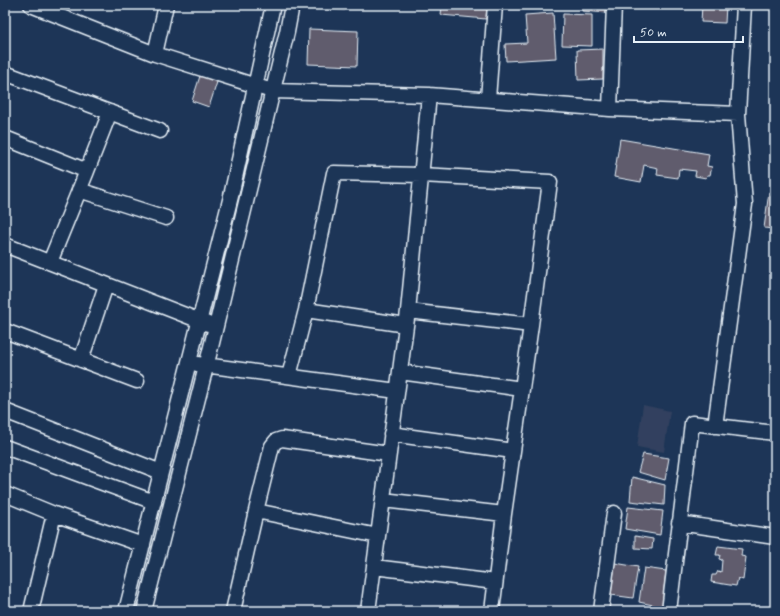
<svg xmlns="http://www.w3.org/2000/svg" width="780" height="616" font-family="Mynerve,sans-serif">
<rect width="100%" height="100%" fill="#1d3557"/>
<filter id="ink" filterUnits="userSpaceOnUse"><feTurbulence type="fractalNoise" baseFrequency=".025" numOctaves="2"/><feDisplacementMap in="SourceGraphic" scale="8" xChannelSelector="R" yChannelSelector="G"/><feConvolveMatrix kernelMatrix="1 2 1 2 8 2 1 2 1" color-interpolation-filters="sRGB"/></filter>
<g filter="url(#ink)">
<!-- built -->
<path fill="#31415e" d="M 643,405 L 670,411 L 664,452 L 637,447 Z"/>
<!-- building -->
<path fill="#605c6d" stroke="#e8f1f8" d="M 304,5 L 345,5 L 345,10 L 304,8 Z
M 442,5 L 487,5 L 486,19 L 441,15 Z
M 509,5 L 533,5 L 533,9 L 509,9 Z
M 583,5 L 607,5 L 607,13 L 582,11 Z
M 702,5 L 726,5 L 725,23 L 701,22 Z
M 553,13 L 556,58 L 506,61 L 505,44 L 527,43 L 525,15 Z
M 563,14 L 592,15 L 592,46 L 562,45 Z
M 309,29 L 358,31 L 357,66 L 308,64 Z
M 603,49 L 603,79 L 578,80 L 577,50 Z
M 201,73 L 218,79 L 209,107 L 192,101 Z
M 620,139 L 709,154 L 707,166 L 712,167 L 710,175 L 707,175 L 706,178 L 695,176 L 696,171 L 679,169 L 678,178 L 657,175 L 658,168 L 644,165 L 641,182 L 614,177 Z
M 769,192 L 775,193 L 775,229 L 764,228 Z
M 643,454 L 669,458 L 665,480 L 638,472 Z
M 632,477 L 665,485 L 664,505 L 630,501 Z
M 628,507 L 663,511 L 660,535 L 625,529 Z
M 635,536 L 653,539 L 652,549 L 635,548 Z
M 718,546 L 742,549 L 741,556 L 746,557 L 743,580 L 738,578 L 736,586 L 711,582 L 712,575 L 716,575 L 718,571 L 721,572 L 722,560 L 719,559 L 720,555 L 716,555 Z
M 615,563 L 638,567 L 633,598 L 611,595 Z
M 644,568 L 666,571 L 662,607 L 639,602 Z"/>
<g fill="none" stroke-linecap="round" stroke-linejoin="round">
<defs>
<path id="minor" d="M 31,5 L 155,54 L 272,91 L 429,95 L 610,109 L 738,114
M 155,54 L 166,5
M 5,73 L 160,131
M 488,99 L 495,5
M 610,109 L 614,5
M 5,138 L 87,171 L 50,262
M 87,171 L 110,112
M 79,190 L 166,218
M 5,245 L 208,324
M 306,310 L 406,325
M 5,331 L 137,381
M 81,360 L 106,285
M 197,364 L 397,391
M 289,376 L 306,310 L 334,173 L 421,175 L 550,182 L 531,325 L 408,311
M 522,389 L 531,325
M 5,411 L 161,472
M 715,426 L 745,204 L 738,114 L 744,5
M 391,434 L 513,451 L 522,389 L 400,372
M 5,447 L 154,502
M 5,494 L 54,514 L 143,545
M 383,500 L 504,514 L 492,611
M 256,511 L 272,446 L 276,441 L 282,439 L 389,454
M 504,514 L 513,451
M 679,523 L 775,537
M 374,567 L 495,582
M 31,611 L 54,514
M 126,611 L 231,196 L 273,5
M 144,611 L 212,343 L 287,32 L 292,5
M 233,611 L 256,511 L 378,536
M 368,611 L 408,311 L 429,95
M 601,611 L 614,513
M 669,611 L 692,423 L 775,433"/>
</defs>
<!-- minor casing -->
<use href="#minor" stroke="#e8f1f8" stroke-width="17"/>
<!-- minor -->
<use href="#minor" stroke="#1d3557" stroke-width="14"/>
</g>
</g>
<!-- margin -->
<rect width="780" height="616" fill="none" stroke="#1d3557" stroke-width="20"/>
<rect x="10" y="10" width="760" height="596" fill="none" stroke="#e8f1f8" stroke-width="1.5" filter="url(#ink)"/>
<!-- scale -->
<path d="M634 36v6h109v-6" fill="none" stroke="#e8f1f8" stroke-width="2"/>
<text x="640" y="36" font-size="12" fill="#e8f1f8" stroke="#1d3557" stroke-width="3" paint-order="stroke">50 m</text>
</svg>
